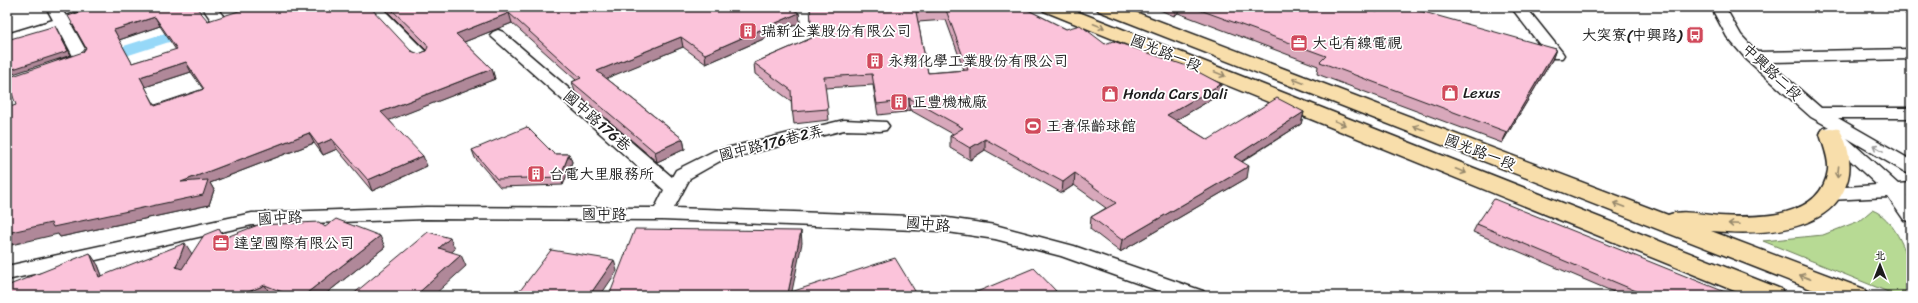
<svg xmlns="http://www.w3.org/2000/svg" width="1918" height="303" font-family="Sriracha,'LXGW WenKai TC',sans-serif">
<rect width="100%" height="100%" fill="#fff"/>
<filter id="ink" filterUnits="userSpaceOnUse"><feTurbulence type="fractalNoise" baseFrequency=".025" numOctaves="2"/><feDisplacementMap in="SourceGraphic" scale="8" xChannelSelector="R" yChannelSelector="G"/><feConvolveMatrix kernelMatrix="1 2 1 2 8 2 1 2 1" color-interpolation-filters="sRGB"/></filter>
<g filter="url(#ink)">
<!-- green -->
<path fill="#b7da94" stroke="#6a7b58" d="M 1872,210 C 1893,217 1907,251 1911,271 C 1912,279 1911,288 1911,296 L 1898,296 L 1763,241 L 1823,235 L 1859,221 Z"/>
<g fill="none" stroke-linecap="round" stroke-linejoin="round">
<!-- canal -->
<path fill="#96d8f8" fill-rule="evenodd" d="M 191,25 L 197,27 L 199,30 L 197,33 L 101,64 L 95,63 L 93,59 L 95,55 Z
M 35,75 L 41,76 L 44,80 L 41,84 L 7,94 L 7,83 Z"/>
<defs>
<path id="minor" d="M 46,7 L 60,7 L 66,16 L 96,7 L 119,7 L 117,10 L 71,24 L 90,58 L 88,61 L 64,69 L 58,67 L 56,64 L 58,61 L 73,56 L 58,28 L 7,44 L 7,34 L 53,20 Z
M 202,7 L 216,7 L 224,17 L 221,20 L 211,20 Z
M 366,7 L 381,7 L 428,54 L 430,57 L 428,60 L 422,62 L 416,60 Z
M 1511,7 L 1526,7 L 1562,52 L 1564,55 L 1562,58 L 1550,58 Z
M 1711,7 L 1725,7 L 1741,35 L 1757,52 L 1911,49 L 1911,59 L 1768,62 L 1821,108 L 1911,108 L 1911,118 L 1838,118 L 1911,160 L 1911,174 L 1905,172 L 1847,138 L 1898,184 L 1911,183 L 1911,195 L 1907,195 L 1911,201 L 1911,221 L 1904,220 L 1888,197 L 1830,200 L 1823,198 L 1821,194 L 1823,190 L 1830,188 L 1877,185 L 1824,136 L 1821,132 L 1824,128 L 1829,127 L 1811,117 L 1747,60 L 1727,37 Z
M 1900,7 L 1911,7 L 1911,14 L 1906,13 Z
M 498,30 L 503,32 L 672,177 L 676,170 L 714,151 L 844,120 L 886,122 L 889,126 L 886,130 L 880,131 L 844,130 L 720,161 L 690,178 L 674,208 L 941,217 L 995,225 L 1074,246 L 1203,291 L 1207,296 L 1173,296 L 1061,256 L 995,239 L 941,231 L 662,220 L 426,219 L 252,225 L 7,280 L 7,266 L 252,213 L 426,207 L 655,208 L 664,190 L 493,38 L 490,35 L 493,32 Z"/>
<path id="major" d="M 1041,7 L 1066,7 L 1781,289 L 1785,296 L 1747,296 L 1044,11 Z
M 1096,7 L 1122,7 L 1668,215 C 1683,209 1704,215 1719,216 C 1758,218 1821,219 1828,170 C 1829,158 1823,145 1820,134 L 1823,129 L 1831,128 L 1839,129 C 1848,143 1852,163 1848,179 C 1833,235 1758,235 1711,231 L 1864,289 L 1868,296 L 1829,296 L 1099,11 Z"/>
</defs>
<!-- minor casing -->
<use href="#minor" stroke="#1c1c1c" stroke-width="3"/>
<!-- major casing -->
<use href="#major" stroke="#1c1c1c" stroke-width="3"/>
<!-- minor -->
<use href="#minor" fill="#fff" fill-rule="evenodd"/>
<!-- major -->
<use href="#major" fill="#f8deab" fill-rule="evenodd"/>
</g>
<!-- wall -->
<path fill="#d8a8bb" stroke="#1c1c1c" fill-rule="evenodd" d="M 96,7 L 208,21 L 411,51 L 419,54 L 426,51 L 426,50 L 383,7 L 789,7 L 799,13 L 800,23 L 706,64 L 683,47 L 606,78 L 683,139 L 685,149 L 657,162 L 575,92 L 572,82 L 576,80 L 512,23 L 464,42 L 492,69 L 495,79 L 389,120 L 427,166 L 372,191 L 337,149 L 323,155 L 314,143 L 210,183 L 214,190 L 209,205 L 60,237 L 58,234 L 16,105 L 83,52 L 86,48 ZM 160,26 L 176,50 L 132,63 L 119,40 ZM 191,72 L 203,89 L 155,105 L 145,87 Z
M 810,7 L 1022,7 L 1066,29 L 1105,44 L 1221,84 L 1219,95 L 1176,120 L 1208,140 L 1304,112 L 1301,124 L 1242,162 L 1247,178 L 1120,252 L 1090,229 L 1091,217 L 1106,208 L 1074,185 L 1062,193 L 985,150 L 970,160 L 950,148 L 950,136 L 953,134 L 910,110 L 905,112 L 878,115 L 873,85 L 825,88 L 829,120 L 794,124 L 791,101 L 755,74 L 754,63 L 812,38 ZM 946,20 L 964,70 L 928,73 L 918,22 Z
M 1153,7 L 1359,7 L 1377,12 L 1556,49 L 1552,60 L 1502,143 L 1317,74 L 1318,66 L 1178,13 L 1174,16 Z
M 472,150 L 554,154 L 569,154 L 572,162 L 563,185 L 500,187 L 475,158 Z
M 1477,224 L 1735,296 L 1623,296 L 1473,232 Z
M 325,227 L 385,247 L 323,296 L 7,296 L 98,265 L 102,276 L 192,254 L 219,229 L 224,238 Z"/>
<!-- shaded-wall -->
<path fill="#b08899" stroke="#1c1c1c" d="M 1176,7 L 1179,7 L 1178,13 L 1174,16 Z
M 509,13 L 512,23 L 459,44 L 456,34 Z
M 799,13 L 800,23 L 706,64 L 705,54 Z
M 155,17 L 160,26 L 119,40 L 114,30 Z
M 57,30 L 71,55 L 7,76 L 7,71 Z
M 681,37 L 683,47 L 600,81 L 597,71 Z
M 1556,49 L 1552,60 L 1502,143 L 1507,132 Z
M 186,62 L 191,72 L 145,87 L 140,77 Z
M 492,69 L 495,79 L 385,122 L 381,112 Z
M 1221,84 L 1219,95 L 1166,126 L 1167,115 Z
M 909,98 L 910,110 L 905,112 L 904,101 Z
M 1304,112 L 1301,124 L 1231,168 L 1234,157 Z
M 309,133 L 314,143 L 210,183 L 214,190 L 209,205 L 60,237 L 58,234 L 7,246 L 7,233 L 181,182 Z
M 332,139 L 337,149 L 323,155 L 318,145 Z
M 683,139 L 685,149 L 657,162 L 655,152 Z
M 985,139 L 985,150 L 970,160 L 970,148 Z
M 569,154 L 572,162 L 563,185 L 560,177 Z
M 423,156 L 427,166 L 372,191 L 368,180 Z
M 1249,166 L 1247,178 L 1120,252 L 1122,240 Z
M 1075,173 L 1074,185 L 1062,193 L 1063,182 Z
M 801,231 L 802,243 L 791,296 L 788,293 Z
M 380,236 L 385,247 L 323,296 L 303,296 Z
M 450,238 L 455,249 L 444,259 L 439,248 Z
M 185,243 L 192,254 L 184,278 L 176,267 Z
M 90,253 L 98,265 L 107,288 L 99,277 Z
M 461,255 L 466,266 L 433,296 L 415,296 Z
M 614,260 L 617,271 L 600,296 L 589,296 Z
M 265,285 L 271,296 L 239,296 Z
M 1056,291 L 1056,296 L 1046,296 Z"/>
<!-- building -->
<path fill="#fbc3da" stroke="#1c1c1c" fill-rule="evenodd" d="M 96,7 L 196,7 L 208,21 L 251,7 L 370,7 L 411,51 L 419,54 L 426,51 L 428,47 L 426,43 L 389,7 L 789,7 L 799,13 L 705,54 L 681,37 L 597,71 L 683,139 L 655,152 L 572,82 L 581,78 L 509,13 L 456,34 L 492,69 L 381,112 L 423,156 L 368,180 L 332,139 L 318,145 L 309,133 L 181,182 L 208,180 L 203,195 L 53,227 L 51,223 L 7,233 L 7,108 L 16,105 L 7,79 L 7,78 L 83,52 L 86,48 L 68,16 L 71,15 ZM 155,17 L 177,49 L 132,63 L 114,30 ZM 186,62 L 204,89 L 155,106 L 140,77 Z
M 810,7 L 1022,7 L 1066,29 L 1080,25 L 1105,44 L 1113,41 L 1187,66 L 1221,84 L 1167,115 L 1208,140 L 1277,98 L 1304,112 L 1234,157 L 1249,166 L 1122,240 L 1091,217 L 1116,203 L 1075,173 L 1063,182 L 985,139 L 970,148 L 950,136 L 963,128 L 909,98 L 904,101 L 877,104 L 872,74 L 824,77 L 828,109 L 792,112 L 791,90 L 754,63 L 812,38 ZM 946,10 L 968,70 L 928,73 L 916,12 Z
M 1192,7 L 1359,7 L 1377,12 L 1383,7 L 1406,7 L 1556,49 L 1507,132 L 1320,62 L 1326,56 Z
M 55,26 L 68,51 L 7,71 L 7,40 Z
M 527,127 L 554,154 L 569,154 L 560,177 L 497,179 L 472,150 Z
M 1494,199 L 1735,296 L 1648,296 L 1477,224 Z
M 336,219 L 380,236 L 303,296 L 292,296 L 265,285 L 239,296 L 7,296 L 7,286 L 90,253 L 99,277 L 185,243 L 176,267 L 182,269 L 204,235 L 219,229 L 224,238 L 258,225 L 319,222 L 325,227 Z
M 635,229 L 801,231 L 788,293 L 895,258 L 918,296 L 609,296 Z
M 428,232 L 450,238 L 439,248 L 461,255 L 415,296 L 351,296 Z
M 551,250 L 614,260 L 589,296 L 516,296 Z
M 1034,268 L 1056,291 L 1046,296 L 967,296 Z"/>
<!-- one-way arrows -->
<defs><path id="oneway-shaft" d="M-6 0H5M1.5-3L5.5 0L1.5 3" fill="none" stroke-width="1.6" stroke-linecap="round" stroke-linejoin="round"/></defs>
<g stroke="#95876b">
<use href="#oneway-shaft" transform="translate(1099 26) rotate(22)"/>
<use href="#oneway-shaft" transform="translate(1220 74) rotate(22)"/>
<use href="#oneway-shaft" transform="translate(1298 81) rotate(-159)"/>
<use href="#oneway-shaft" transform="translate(1340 123) rotate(22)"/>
<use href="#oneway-shaft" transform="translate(1419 128) rotate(-159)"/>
<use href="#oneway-shaft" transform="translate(1461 171) rotate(22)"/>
<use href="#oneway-shaft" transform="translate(1838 172) rotate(96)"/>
<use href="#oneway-shaft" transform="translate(1619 205) rotate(-159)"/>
<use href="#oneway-shaft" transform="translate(1734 224) rotate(-177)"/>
<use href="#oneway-shaft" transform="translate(1805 277) rotate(-159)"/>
</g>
<use stroke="#999" href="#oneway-shaft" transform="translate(1878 148) rotate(-149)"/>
</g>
<!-- icons -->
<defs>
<symbol id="building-square" viewBox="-11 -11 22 22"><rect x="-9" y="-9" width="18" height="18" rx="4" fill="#d1495b" stroke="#fff"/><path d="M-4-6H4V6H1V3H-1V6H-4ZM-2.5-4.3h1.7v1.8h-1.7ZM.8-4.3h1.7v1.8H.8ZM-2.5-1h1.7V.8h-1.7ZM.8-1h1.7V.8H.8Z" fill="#fff"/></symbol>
<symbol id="bus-square" viewBox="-11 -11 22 22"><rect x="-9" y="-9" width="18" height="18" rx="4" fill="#d1495b" stroke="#fff"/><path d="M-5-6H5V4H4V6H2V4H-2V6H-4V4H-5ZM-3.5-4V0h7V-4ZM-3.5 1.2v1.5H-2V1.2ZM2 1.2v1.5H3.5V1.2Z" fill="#fff"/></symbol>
<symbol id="office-square" viewBox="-11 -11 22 22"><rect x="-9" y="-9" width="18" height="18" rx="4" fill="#d1495b" stroke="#fff"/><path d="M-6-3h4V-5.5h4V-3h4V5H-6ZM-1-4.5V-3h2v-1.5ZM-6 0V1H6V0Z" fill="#fff"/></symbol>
<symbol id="shop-square" viewBox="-11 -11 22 22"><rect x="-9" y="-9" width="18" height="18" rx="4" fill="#d1495b" stroke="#fff"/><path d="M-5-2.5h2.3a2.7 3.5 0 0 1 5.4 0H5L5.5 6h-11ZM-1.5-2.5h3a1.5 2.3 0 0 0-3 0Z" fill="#fff"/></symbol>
<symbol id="stadium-square" viewBox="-11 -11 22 22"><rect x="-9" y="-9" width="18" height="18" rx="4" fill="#d1495b" stroke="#fff"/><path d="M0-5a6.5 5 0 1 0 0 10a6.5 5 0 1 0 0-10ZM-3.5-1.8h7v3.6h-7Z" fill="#fff"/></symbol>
</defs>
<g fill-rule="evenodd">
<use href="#building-square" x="738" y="21" width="20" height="20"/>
<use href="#bus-square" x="1685" y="25" width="20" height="20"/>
<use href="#office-square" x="1289" y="33" width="20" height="20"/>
<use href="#building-square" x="865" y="51" width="20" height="20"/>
<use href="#shop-square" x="1440" y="83" width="20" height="20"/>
<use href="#shop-square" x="1100" y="84" width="20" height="20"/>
<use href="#building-square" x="889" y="92" width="20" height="20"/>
<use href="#stadium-square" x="1023" y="116" width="20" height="20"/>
<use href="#building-square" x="526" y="164" width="20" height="20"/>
<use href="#office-square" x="211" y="233" width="20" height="20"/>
</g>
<g text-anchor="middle" stroke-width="3.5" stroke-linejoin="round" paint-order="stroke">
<!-- poi labels -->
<g font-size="15" fill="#1c1c1c" stroke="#fff" text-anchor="start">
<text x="761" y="36">瑞新企業股份有限公司</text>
<text x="1682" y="40" text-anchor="end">大突寮(中興路)</text>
<text x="1312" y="48">大屯有線電視</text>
<text x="888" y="66">永翔化學工業股份有限公司</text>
<text x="1463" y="98">Lexus</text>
<text x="1123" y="99">Honda Cars Dali</text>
<text x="912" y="107">正豐機械廠</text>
<text x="1046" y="131">王者保齡球館</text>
<text x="549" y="179">台電大里服務所</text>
<text x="234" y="248">達望國際有限公司</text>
</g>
<!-- street labels -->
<g font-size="15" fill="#1c1c1c" stroke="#fff">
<text transform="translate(1166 53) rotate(22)" y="5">國光路一段</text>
<text transform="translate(1772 72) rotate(43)" y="5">中興路二段</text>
<text transform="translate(597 121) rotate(41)" y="5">國中路176巷</text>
<text transform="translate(771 143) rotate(-14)" y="5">國中路176巷2弄</text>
<text transform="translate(1480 152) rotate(21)" y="5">國光路一段</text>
<text x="604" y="219">國中路</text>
<text transform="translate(280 218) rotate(-3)" y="5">國中路</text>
<text transform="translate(928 224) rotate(5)" y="5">國中路</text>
</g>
</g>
<!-- margin -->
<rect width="1918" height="303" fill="none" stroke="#fff" stroke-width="24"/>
<rect x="12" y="12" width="1894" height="279" fill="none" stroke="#1c1c1c" stroke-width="1.5" filter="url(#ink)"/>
<!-- north arrow -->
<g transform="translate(1880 265)" stroke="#ffffff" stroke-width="3" paint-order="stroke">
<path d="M0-3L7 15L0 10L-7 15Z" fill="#1c1c1c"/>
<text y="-6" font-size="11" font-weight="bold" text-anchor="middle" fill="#1c1c1c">北</text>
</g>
</svg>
